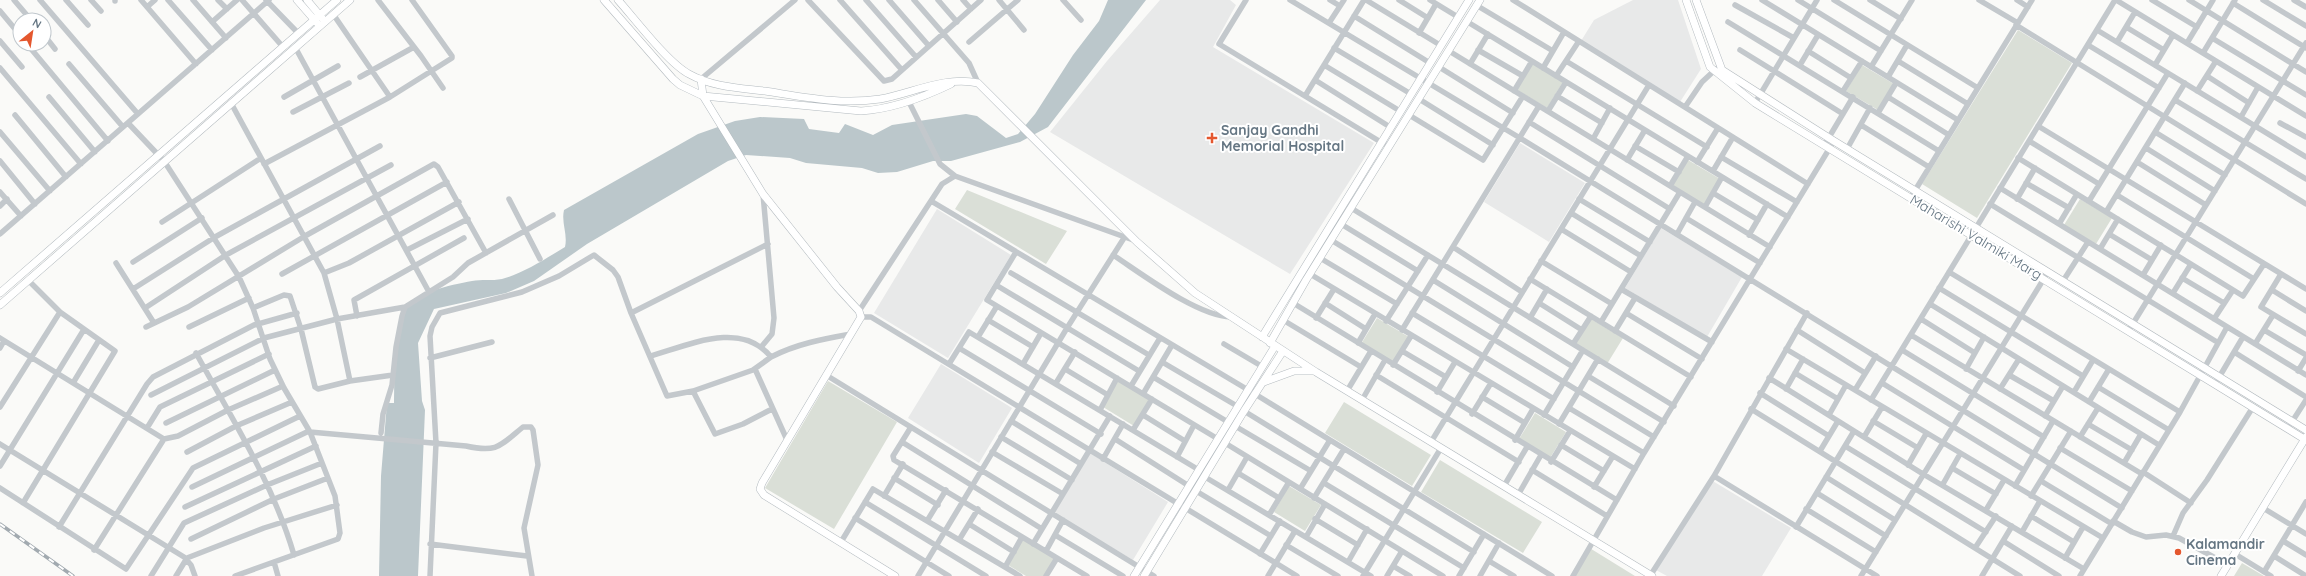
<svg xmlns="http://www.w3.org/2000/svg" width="2306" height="576" font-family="Quicksand,sans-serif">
<rect width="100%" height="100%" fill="#fafaf8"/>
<!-- built -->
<path fill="#e8e9e9" d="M 1160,0 L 1230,0 L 1236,5 L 1213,47 L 1374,143 L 1290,274 L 1050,132 L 1107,61 Z
M 1633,0 L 1678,0 L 1701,69 L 1680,102 L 1581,41 L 1594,20 Z
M 1520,143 L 1585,183 L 1549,242 L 1484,202 Z
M 937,209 L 1011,255 L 948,358 L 874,313 Z
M 1661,228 L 1742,277 L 1707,337 L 1625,288 Z
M 941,364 L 1012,408 L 979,463 L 908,418 Z
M 1090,453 L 1168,502 L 1133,560 L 1054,513 Z
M 1711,480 L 1791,528 L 1762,576 L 1667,576 L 1656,570 Z"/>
<!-- green -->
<path fill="#dadfd7" d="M 2018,30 L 2072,63 L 1977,218 L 1922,184 Z
M 1531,63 L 1563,82 L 1547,108 L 1516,89 Z
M 1862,65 L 1894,84 L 1878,110 L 1846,91 Z
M 1688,160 L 1720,179 L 1704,205 L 1673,185 Z
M 967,190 L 1067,231 L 1046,264 L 955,209 Z
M 2080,199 L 2112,218 L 2096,244 L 2064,225 Z
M 1377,318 L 1409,337 L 1393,363 L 1361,344 Z
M 1591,319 L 1623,338 L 1607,364 L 1575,345 Z
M 828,381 L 897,422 L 834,529 L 765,488 Z
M 1118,381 L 1150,400 L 1134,426 L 1103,407 Z
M 1344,402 L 1431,455 L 1412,486 L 1325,433 Z
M 1535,413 L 1566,432 L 1550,458 L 1519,439 Z
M 1440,460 L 1542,522 L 1523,553 L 1421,492 Z
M 1289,486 L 1321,505 L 1305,531 L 1274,512 Z
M 1023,539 L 1055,559 L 1045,576 L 1026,576 L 1008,565 Z
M 1588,547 L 1635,576 L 1570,576 Z
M 2242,563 L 2264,576 L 2234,576 Z"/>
<!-- water -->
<path fill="#bbc7cb" d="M 1108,0 L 1146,0 L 1048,127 L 1020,142 L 951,161 L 933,161 L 897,172 L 878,173 L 862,168 L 806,163 L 790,158 L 746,155 L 728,161 L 587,244 L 534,281 L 506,293 L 434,309 L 418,343 L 422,401 L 425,410 L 418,576 L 379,576 L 381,476 L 387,403 L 394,403 C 395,375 392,341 403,315 C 413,292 450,285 472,281 C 481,279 492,281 502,279 C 524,273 545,259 565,247 C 568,234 561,223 564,210 L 698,134 L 735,121 L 760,117 L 804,119 L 809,129 L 839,133 L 845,124 L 873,135 L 892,125 L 966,114 L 977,116 L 1006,138 L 1018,134 L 1035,114 L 1073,55 L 1099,21 Z"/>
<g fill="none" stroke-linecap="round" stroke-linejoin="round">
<defs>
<path id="secondary" d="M 297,0 L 317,23
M 307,0 L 322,18
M 604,0 L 673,79 L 680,85 L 703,96 L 861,111 C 893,109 922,98 951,84
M 618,0 C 635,19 668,63 689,74 C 712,87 740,88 765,91 C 804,97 841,105 880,99 C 913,93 944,76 978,83 L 1137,242 L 1195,293 L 1316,372 L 1652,576
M 1686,0 L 1710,67 L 1755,103 L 2306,440
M 1696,0 L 1722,70 L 1829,138 L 2306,430
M 701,79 L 703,96 L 763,194 L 837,287 L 859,311 L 861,317 L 762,483 L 760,489 L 764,495 L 895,576
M 0,293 L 337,0
M 0,305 L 350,0
M 1262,337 L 1469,0
M 1270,343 L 1306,280 L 1480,0
M 1264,382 L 1294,371 L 1313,371
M 1134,576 L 1275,346
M 1144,576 L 1244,411 L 1283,351
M 2221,576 L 2306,437"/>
</defs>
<!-- secondary casing -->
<use href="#secondary" stroke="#b3babf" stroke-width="8"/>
<!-- street -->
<path stroke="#c3c8cc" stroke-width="5.5" d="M 14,0 L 31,20
M 40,0 L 138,114
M 66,0 L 88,25
M 91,0 L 101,11
M 115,0 L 115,1
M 141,0 L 196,64
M 168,0 L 212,50
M 193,0 L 226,38
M 218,0 L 227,9
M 242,0 L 283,47
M 266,0 L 298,33
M 378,0 L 421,56 L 443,88
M 808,0 L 884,81 L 892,79 L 981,0
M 840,0 L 902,70
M 866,0 L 916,57
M 889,0 L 929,46
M 914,0 L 969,63 L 978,83
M 938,0 L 957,22
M 963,0 L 971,9
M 999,0 L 1024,30
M 1063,0 L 1081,20
M 1246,0 L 1219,44 L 1389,147
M 1290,0 L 1520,138 L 2122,508
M 1330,0 L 1340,6
M 1366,0 L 1440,45
M 1399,0 L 1428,18
M 1430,0 L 1458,17
M 1513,0 L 1808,184
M 1762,0 L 1958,120
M 1798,0 L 1881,51
M 1834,0 L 1978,88
M 1870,0 L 1901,19
M 1979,0 L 2018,23
M 2017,0 L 2028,7
M 2116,0 L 2306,116
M 2152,0 L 2197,27
M 2189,0 L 2306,72
M 2263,0 L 2306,26
M 2294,0 L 2306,7
M 2233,3 L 2306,48
M 1476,5 L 1553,51
M 1735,5 L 1794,38
M 147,7 L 155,0
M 0,11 L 20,35
M 333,14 L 390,97
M 1354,16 L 1430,63
M 1466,21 L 1788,217
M 212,22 L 237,0
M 1728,22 L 1939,151
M 1329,23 L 1344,0
M 2016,25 L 2306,204
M 2126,27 L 2164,50
M 2097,30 L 2306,157
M 1419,33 L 1436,4
M 44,35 L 55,49
M 2212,38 L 2306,95
M 0,41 L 22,67
M 969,42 L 1018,0
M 2117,42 L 2135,12
M 2187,43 L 2213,0
M 27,44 L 108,141
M 2088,45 L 2159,88
M 295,47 L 429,292 L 405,307 L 402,316 L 396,347 L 392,385 L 383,414 L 381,433
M 1334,48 L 1411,94
M 1478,50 L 1523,76
M 1740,50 L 1843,114
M 1449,51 L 1770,247
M 1808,51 L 1851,78
M 2203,53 L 2235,0
M 1566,61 L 1707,147
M 1898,61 L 1968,104
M 69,64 L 123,127
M 1470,64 L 1488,34
M 1324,65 L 1400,111
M 1800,65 L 1818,35
M 2155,65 L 2173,35
M 1439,67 L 1513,113
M 1871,67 L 1912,0
M 0,68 L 81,164
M 1543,68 L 1564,32
M 1556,76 L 1579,41
M 2207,76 L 2249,103
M 360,77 L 414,47
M 1888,77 L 1907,45
M 701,79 L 795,0
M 1315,80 L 1390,127
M 1514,91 L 1532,61
M 1843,91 L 1862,61
M 2197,91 L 2216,61
M 1305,96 L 1364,0
M 1557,96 L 1602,123
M 49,97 L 95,152
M 284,97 L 338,66
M 1888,97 L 1949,135
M 1419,99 L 1493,145
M 2175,100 L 2306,179
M 909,102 L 940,164 L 955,176
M 231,103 L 324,273 L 337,319 L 350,381 L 393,375
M 1755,103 L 1817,0
M 1685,107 L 1702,82 L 1716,69
M 1548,111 L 1566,82
M 293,112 L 349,83
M 1878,113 L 1896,83
M 15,115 L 66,177
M 1409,115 L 1483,160 L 1523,96
M 2241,117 L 2258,87
M 1529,122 L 1670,209
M 128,123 L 164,161 L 239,277 L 253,308 L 270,359 L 284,388 L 310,432 L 335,496 L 340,533 L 338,539 L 235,576
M 2280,123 L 2306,137
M 1861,125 L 1929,167
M 2038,126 L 2306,289
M 0,132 L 50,191
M 2155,132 L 2225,175
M 1593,139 L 1610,108
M 2029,141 L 2099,184
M 1825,144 L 1853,97
M 1635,146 L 1679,172
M 2146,148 L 2215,191
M 1847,149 L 1870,108
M 1721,157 L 1797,202
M 2018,158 L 2243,296 L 2264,264
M 1627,160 L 1645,130
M 0,161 L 35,204
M 1697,162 L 1718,128
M 2137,162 L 2206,205
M 264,164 L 390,97 L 452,58 L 452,56 L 412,0
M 1713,171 L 1733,137
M 2026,183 L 2069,208
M 1670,186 L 1688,156
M 2000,188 L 2306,375
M 0,192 L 21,216
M 1713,193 L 1758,220
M 2117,195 L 2254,279
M 1911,197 L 2032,0
M 509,199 L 540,259
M 1579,199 L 1650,242
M 2017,199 L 2035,168
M 931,201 L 1255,394 L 1552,576
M 2089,201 L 2168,73
M 1990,204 L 2217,342
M 0,206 L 7,199
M 1705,207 L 1722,177
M 1351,208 L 1674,406
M 2106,212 L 2185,83
M 1571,213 L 1641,256
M 1686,218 L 1760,263
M 162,222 L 261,158
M 1341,224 L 1418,271
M 2059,224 L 2077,194
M 1561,229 L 1631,272
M 0,234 L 269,0
M 1677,234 L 1695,202
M 2109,234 L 2152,260
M 1749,235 L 1767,204
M 1331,240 L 1654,437
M 1453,247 L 1522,292
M 2100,249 L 2118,219
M 407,250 L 468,219
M 1016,252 L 987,300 L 1218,439
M 1113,255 C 1142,274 1197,316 1231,317
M 1320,258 L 1397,304
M 1541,261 L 1612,304
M 133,262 L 202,218
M 116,263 L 154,323
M 1949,272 L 2180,412
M 324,273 L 349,263 L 459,202
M 1011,273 L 1149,355
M 282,274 L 447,182
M 1310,274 L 1635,469
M 2281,274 L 2261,307 L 2306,334
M 2143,275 L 2161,245
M 2182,278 L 2224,303
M 1530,279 L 1691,377
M 1433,280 L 1573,367
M 2063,281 L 2088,242
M 996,285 L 1139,371
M 1939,288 L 2083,376
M 133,289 L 215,237 L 380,146
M 1621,289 L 1712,342
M 2272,290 L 2306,311
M 429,292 L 453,277 L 468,263 L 553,215
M 2173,293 L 2191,264
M 1293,303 L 1617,500
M 1325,303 L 1366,329
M 1539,303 L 1582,330
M 1930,304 L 2159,445
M 145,308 L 226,255 L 391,165
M 253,308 L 284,295 L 290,296 L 301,329 L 315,387 L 318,389 L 350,381
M 859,311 L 942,184 L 955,176 L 1136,241
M 631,313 L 768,244
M 1412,313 L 1554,399
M 1626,313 L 1702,359
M 357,316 L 354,300 L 464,238
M 861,317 L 871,317 L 1297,576
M 1316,318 L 1334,289
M 1530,318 L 1547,289
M 1921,319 L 1975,353
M 2214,319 L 2233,290
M 988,320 L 1033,347
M 1283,320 L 1361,367
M 1386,321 L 1428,255
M 1601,322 L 1680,192
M 146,327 L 188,307 L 305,236 L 434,164 L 438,167 L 486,253
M 189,327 L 249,298
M 1402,330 L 1539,106
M 1797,330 L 1865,373
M 2129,330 L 2306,43
M 2264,330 L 2306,355
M 1615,331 L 1635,298
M 1911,335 L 2142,474
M 978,337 L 997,306
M 0,338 L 164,439 L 94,550
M 1358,343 L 1375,314
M 1224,344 L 1263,367
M 1573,344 L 1591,316
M 2255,344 L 2273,315
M 762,346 L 772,334 L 774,318 L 763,194
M 0,348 L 4,341
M 959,348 L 1101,434
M 1786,349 L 2103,538
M 1902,350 L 2044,437
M 1402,351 L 1446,377
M 2234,352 L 2306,397
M 196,353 C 232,419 273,483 294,555
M 651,356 C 689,345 741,320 771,357 C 796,344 823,339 851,334
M 430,358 L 492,342
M 1162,362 L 1237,406
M 949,364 L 969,332 L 1199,470
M 1023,364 L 1041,333
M 1393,365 L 1411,336
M 755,369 L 787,440
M 1065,369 L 1108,395
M 1966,369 L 1984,337
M 2298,371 L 2306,358
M 1795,373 L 1838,399
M 826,375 L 1154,576
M 1376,375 L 1519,462
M 2009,375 L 2054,401
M 1588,376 L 1664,422
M 1153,377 L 1228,422
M 1769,378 L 1923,474 L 2084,569
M 2218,379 L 2243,337
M 73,383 L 99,340
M 1056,383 L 1075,352
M 1882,383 L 2024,470
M 1131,386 L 1160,338
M 2098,387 L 2169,430
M 1786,389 L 1803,359
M 2000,389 L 2019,359
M 1855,390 L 1876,356
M 693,391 L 715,434 L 743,424 L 772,409
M 1347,391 L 1371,351
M 1437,392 L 1455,362
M 2074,392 L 2093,360
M 1760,393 L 1829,436
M 1143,394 L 1172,345
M 151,395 L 264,338 L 337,319 L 405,307
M 1482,397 L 1525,423
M 1362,400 L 1385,360
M 1871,400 L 2115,0
M 2089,402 L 2109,369
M 0,407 L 60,312
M 1569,408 L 1644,453
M 1751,409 L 2020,576
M 1100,410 L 1117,378
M 1244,411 L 1474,552
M 1472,414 L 1491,383
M 1143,415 L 1185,441
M 1544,415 L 1583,350
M 1829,415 L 1846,385
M 2045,416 L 2063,386
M 1011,421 L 1081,464
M 1873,421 L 1918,448
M 166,423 L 275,370
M 1559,424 L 1598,359
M 2088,424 L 2132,450
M 1235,426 L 1311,471
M 911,427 L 893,456 L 894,460 L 1087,576
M 147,428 L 160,407 L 269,354
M 2288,428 L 2306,400
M 1133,430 L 1152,399
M 310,432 L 466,446 C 497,453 500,446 523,427 L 531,427 L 533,430 L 538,465 L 524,528 L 532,576
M 1001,437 L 1072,480
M 1864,437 L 1882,407
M 2080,437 L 2098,408
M 164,439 L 178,436 L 228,410 L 283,386
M 1115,439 L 1189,486
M 1515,440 L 1533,409
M 902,442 L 1042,529
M 1431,442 L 1649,85
M 1225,443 L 1443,576
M 0,444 L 184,557 L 191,565 L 195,576
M 1561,445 L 1604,471
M 1845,446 L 1986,532
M 2060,448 L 2132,491
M 1820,451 L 1838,421
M 187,452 L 236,426 L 292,402
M 992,452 L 1063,494
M 1177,457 L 1194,425
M 1103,459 L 1123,424
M 1551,462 L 1570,431
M 2124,463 L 2141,434
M 1908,465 L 1926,434
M 0,466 L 83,331
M 1952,468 L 1996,494
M 1532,470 L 1607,516
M 2143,472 L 2191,503
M 1238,473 L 1279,498
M 1714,476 L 1877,576
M 1205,477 L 1371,576
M 1826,477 L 1895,520
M 894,478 L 938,505
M 2041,481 L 2112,524
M 1324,483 L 1464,568
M 1943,484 L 1960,454
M 1504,486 L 1527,447
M 2015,486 L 2053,421
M 192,487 L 309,431
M 1594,487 L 1613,456
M 0,488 L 126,569 L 193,468 L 300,416
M 1300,489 L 1330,440
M 1228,490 L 1247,457
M 1196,491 L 1271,536
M 1817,493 L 1886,536
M 1518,495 L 1541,455
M 884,496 L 903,464
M 2031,496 L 2071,431
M 1314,498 L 1344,449
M 865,502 L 986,576
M 23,503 L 115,351 L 60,312 L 29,281
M 185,507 L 316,446
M 2263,508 L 2306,534
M 1806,509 L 1876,552
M 1986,510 L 2004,480
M 1269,515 L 1289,482
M 2031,516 L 2074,542
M 855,518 L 949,576
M 1315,519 L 1358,545
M 927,521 L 946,490
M 2113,521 L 2132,532 L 2146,537 L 2166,535 L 2179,538 L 2228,565
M 969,524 L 1014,552
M 59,527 L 147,384 L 153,377 L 254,325 L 297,313
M 1796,527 L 1854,431
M 2022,532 L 2040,501
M 1055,535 L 1123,576
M 2173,536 L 2183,513 L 2207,480 L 2253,407
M 1306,537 L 1325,504
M 191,539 L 274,499 L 328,478
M 959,540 L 978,509
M 2003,541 L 2059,576
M 2283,541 L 2306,555
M 841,542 L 873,489 L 1020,576
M 430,544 L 527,556
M 1033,544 L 1110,416
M 1286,545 L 1338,576
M 1975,548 L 1996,516
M 1046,551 L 1063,520
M 1260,554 L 1280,521
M 2235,554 L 2271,576
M 2274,556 L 2306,576
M 2065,558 L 2083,527
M 1489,561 L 1514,576
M 274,562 L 278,576
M 1348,562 L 1367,529
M 1393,566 L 1410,576
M 1005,567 L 1022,537
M 2264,572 L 2306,502
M 151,576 L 184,523 L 267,485 L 322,463
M 176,576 L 187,558 L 264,528 L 337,505
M 430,576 L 436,443 L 430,336 L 432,327 L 440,313 L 522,292 L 559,276 L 594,255 L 613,270 L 618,277 L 631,313 L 667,396 L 693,391 L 753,370 L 771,357
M 918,576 L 1067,328 L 1124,238
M 1046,576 L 1057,558
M 1268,576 L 1295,531
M 1363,576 L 1441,448
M 1387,576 L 1402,551
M 1459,576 L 1484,534
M 1480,576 L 1499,543
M 1573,576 L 1644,453 L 1834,141
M 1650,576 L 1714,476 L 1807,313
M 1861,576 L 2048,272
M 1982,576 L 2012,526
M 2080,576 L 2180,412 L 2227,327"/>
<!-- secondary -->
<use href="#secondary" stroke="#fff" stroke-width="7"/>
<defs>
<path id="rail" d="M 0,524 L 73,576"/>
</defs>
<!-- rail casing -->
<use href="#rail" stroke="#a2aab0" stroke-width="3.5"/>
<!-- rail -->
<use href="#rail" stroke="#fff" stroke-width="2" stroke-dasharray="6" stroke-linecap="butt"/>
</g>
<!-- markers -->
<g fill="#e4572e" stroke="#fff" stroke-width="1.5">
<path d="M1210 132h4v4h4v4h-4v4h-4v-4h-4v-4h4z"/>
<circle cx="2178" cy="552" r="4"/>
</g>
<g text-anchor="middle" stroke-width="4" stroke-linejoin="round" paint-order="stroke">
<!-- poi labels -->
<g font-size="14" font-weight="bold" fill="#657683" stroke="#fff" text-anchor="start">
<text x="1221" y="135">Sanjay Gandhi<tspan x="1221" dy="16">Memorial Hospital</tspan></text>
<text x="2186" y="549">Kalamandir<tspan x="2186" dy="16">Cinema</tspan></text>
</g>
<!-- street labels -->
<g font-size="14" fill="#657683" stroke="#fff">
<text transform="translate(1976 237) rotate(31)" y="5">Maharishi Valmiki Marg</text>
</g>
</g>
<!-- north arrow -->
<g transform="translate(32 32) rotate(30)"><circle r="19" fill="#ffffff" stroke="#c1c8cd"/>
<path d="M0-3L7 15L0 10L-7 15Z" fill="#e4572e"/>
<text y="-6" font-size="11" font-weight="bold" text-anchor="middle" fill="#657683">N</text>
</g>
</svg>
